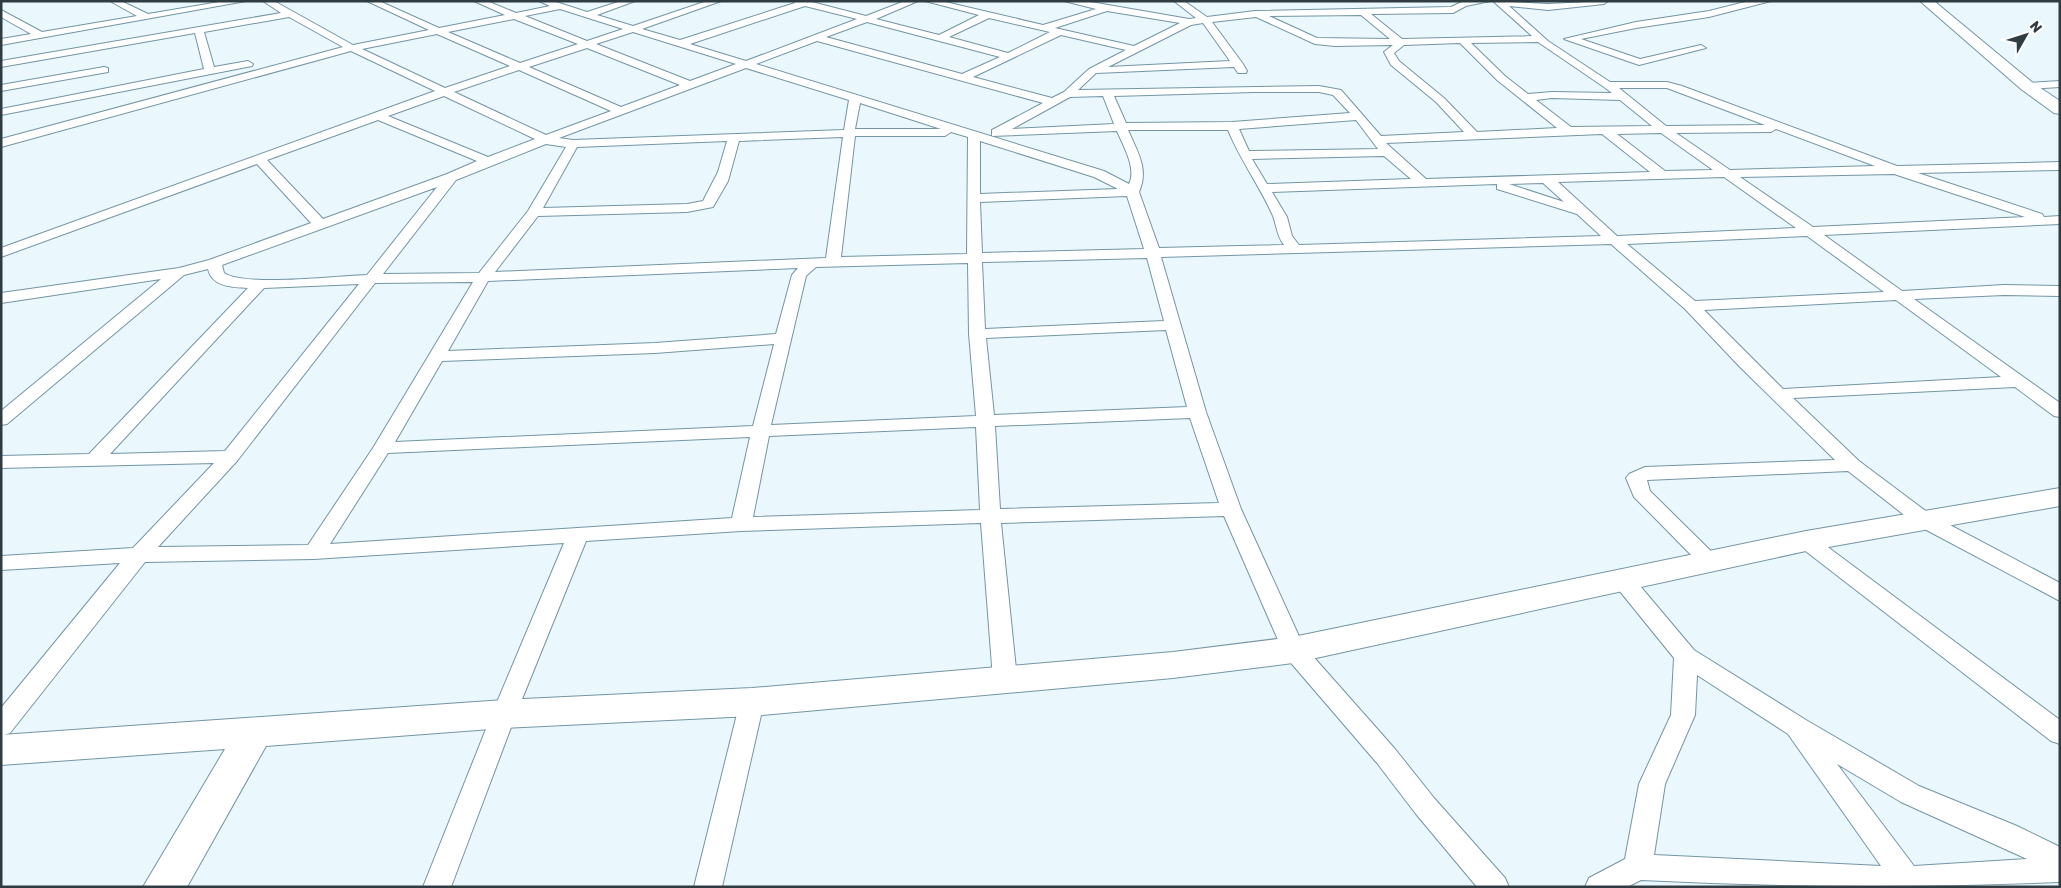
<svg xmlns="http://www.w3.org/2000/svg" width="2061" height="888" font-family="Rubik,sans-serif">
<rect width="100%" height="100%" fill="#eaf8fe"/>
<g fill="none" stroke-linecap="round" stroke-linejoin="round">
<defs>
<path id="street" d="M 110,1 L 121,1 L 148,14 L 225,1 L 246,1 L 1,45 L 1,39 L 31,34 L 1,17 L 1,10 L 42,32 L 137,16 Z
M 263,1 L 274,1 L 353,45 L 429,30 L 367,1 L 379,1 L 439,28 L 505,15 L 474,1 L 487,1 L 516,13 L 550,6 L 539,1 L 553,1 L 587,12 L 621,1 L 635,1 L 597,15 L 633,26 L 707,1 L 721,1 L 642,29 L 680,40 L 795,3 L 793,1 L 808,1 L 866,16 L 905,1 L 918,1 L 876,19 L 939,35 L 979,15 L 925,1 L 941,1 L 1043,25 L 1096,9 L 1064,1 L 1085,1 L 1189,19 L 1196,18 L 1174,1 L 1184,1 L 1207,17 L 1255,11 L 1451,7 L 1464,1 L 1490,1 L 1466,6 L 1453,13 L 1371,14 L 1402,39 L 1532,36 L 1493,1 L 1548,4 L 1608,1 L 1604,4 L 1548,10 L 1509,6 L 1548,41 L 1610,82 L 1667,82 L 1682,86 L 1897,166 L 2060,162 L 2060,170 L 1918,173 L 2042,214 L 2044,217 L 2060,216 L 2060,224 L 1824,235 L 1902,291 L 2004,285 L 2060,286 L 2060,296 L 2004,295 L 1914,299 L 2060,403 L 2060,417 L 2054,416 L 2015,387 L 1793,398 L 1859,461 L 1931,515 L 2060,583 L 2060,601 L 1917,525 L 1848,471 L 1647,480 L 1650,491 L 1722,562 L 1719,567 L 1711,569 L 1703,567 L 1634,497 L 1626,478 L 1629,474 L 1645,467 L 1835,460 L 1740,367 L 1685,309 L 1611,244 L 1161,257 L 1206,412 L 1241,509 L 1303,645 L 1395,749 L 1434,798 L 1505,878 L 1509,887 L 1477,887 L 1416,814 L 1377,763 L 1285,656 L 1224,516 L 1001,523 L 1017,679 L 1013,686 L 1005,688 L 997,686 L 993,679 L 981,523 L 741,531 L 586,541 L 516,714 L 451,887 L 423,887 L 492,714 L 564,543 L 314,559 L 145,562 L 10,733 L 1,736 L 1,708 L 120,563 L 1,570 L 1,556 L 133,548 L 214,463 L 1,468 L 1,456 L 89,454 L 248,288 C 232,287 212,287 208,269 L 184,275 L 7,424 L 1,425 L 1,411 L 161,279 L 1,303 L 1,293 L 179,268 L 209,260 L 311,223 L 257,164 L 1,257 L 1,248 L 435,91 L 351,51 L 1,147 L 1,139 L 343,47 L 289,17 L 204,32 L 214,67 L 248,61 L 253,64 L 252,66 L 1,115 L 1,109 L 204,69 L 195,33 L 1,67 L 1,61 L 281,13 ZM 805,6 L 857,19 L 746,61 L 690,44 ZM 560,9 L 623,29 L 587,41 L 525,16 ZM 1107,11 L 1180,23 L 1134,46 L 1055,28 ZM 1361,15 L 1390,39 L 1317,38 L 1269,16 ZM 1256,17 L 1315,44 L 1335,46 L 1393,45 L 1384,52 L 1391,65 L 1436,102 L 1464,132 L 1381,136 L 1341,90 L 1319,86 L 1078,90 L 1096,73 L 1234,67 L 1238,73 L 1246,73 L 1247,71 L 1243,64 L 1212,22 ZM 989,18 L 1050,32 L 1008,53 L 949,37 ZM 514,19 L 578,44 L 520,63 L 448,32 ZM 867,22 L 1000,57 L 962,74 L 826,37 ZM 1203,23 L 1230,61 L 1108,67 L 1191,25 ZM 633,32 L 736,64 L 690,81 L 596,44 ZM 437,34 L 510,66 L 445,88 L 362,49 ZM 1061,35 L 1126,50 L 1089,69 L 1064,92 L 1052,98 L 973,77 ZM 817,41 L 1043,103 L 992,130 L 992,136 L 1117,131 C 1123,146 1137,168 1129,184 L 1104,171 L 756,64 ZM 1538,42 L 1604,87 L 1612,93 L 1552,92 L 1528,94 L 1505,76 L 1471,43 ZM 1460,43 L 1497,80 L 1557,128 L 1477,132 L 1444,98 L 1399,61 L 1394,53 L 1404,45 ZM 587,48 L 680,85 L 621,107 L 529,67 ZM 746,68 L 849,100 L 844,130 L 573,140 L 559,138 ZM 519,70 L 611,111 L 546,135 L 454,92 ZM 1619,88 L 1667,88 L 1765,125 L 1666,126 ZM 1254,92 L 1319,92 L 1333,95 L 1350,113 L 1232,122 L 1126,123 L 1114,96 ZM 444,96 L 535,139 L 488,157 L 388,116 ZM 1103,96 L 1114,124 L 1012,129 L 1070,97 ZM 1552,98 L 1620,100 L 1652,126 L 1571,127 L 1536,100 ZM 860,103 L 941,129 L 855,129 ZM 378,120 L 477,161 L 447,174 L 323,219 L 267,160 ZM 1356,120 L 1378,149 L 1249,151 L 1239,129 ZM 1776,129 L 1875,166 L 1730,170 L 1676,133 L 1771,132 ZM 1128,130 L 1228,130 C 1240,160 1260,186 1273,216 C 1277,227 1277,236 1284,245 L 1159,248 L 1139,192 C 1149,169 1138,153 1128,130 ZM 951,132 L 968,137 L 967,254 L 841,257 L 855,136 L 945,136 ZM 1661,133 L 1713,170 L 1665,171 L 1617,134 ZM 1602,134 L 1650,172 L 1426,179 L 1386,143 ZM 843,137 L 826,258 L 495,272 L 538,216 L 687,212 L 713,207 L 728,181 L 739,141 ZM 727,141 L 718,172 L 703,201 L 687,204 L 543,208 L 577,147 ZM 980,141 L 1094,177 L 1118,189 L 980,194 ZM 546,144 L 566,147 L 528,211 L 479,273 L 383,274 L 456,180 ZM 1384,156 L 1411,179 L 1267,184 L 1252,159 ZM 1894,174 L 2025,217 L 1813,227 L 1740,177 ZM 1724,177 L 1796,228 L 1617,236 L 1558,182 ZM 1543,183 L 1564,202 L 1509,184 ZM 1497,184 L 1497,189 L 1577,214 L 1601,236 L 1299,245 L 1292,236 L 1287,217 L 1272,192 ZM 437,187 L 367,275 C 336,276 246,287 224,273 L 222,265 ZM 1127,196 L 1144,249 L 982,253 L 980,202 ZM 1807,236 L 1884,292 L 1695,301 L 1627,244 ZM 1147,258 L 1164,321 L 985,329 L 982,262 ZM 968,263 L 969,334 L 976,416 L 771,425 L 806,276 L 816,267 ZM 798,268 L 792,275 L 776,334 L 655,343 L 448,351 L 488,281 ZM 473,282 L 373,448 L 308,545 L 158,547 L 237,461 L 375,283 ZM 359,284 L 225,451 L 110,454 L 264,288 ZM 1896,300 L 2001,377 L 1783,389 L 1704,310 ZM 1166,330 L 1187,407 L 994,415 L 986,338 ZM 774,344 L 753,426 L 395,442 L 442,361 L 655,353 ZM 1190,418 L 1219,503 L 1000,509 L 995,426 ZM 976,427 L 980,510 L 753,517 L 769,436 ZM 750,437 L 732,518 L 330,544 L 388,453 Z
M 1749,1 L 1771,1 L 1709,17 L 1636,28 L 1581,39 L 1640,59 L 1701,45 L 1706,48 L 1639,65 L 1564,39 L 1636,22 L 1709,11 Z
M 104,67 L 108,68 L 108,72 L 1,91 L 1,85 Z
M 2060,81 L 2060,87 L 2027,89 L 2022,86 L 2027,83 Z
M 1806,534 L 1813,536 L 2060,720 L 2060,744 L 2051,741 L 1799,546 L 1796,541 L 1799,536 Z
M 1622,571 L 1630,574 L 1694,650 L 1806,720 L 1919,786 L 2017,826 L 2060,847 L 2060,882 C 1920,888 1780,887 1641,880 L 1627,887 L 1585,887 L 1589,878 L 1625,859 L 1639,784 L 1671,715 L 1674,658 L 1614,584 L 1611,579 L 1614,574 ZM 1697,675 L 1788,734 L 1881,866 L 1654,855 L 1665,784 L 1695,715 ZM 1837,764 L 1901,802 L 2027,859 L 1914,866 Z
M 752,692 L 761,695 L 764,702 L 722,887 L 694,887 L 740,702 L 743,695 Z"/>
<path id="secondary" d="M 1920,1 L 1934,1 L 2033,83 L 2060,101 L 2060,114 L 2054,113 L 2021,89 Z
M 2060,488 L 2060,506 L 1806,551 L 1293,663 L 1173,678 L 752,716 L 504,728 L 266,746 L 187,887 L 143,887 L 225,749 L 1,765 L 1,735 L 504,700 L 752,688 L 1173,652 L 1293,637 L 1806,531 Z"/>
</defs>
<!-- street casing -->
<use href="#street" stroke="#7395a4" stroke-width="2"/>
<!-- secondary casing -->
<use href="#secondary" stroke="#7395a4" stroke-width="2"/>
<!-- street -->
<use href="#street" fill="#fff" fill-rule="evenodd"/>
<!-- secondary -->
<use href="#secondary" fill="#fff" fill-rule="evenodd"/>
</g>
<!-- border -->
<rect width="2061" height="888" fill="none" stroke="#2f3d43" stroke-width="5"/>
<!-- north arrow -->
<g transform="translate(2026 35) rotate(51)" stroke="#ffffff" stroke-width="4" paint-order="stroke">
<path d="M0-4L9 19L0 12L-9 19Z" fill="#2f3d43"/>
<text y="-8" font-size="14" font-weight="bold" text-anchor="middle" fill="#2f3d43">N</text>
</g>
</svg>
